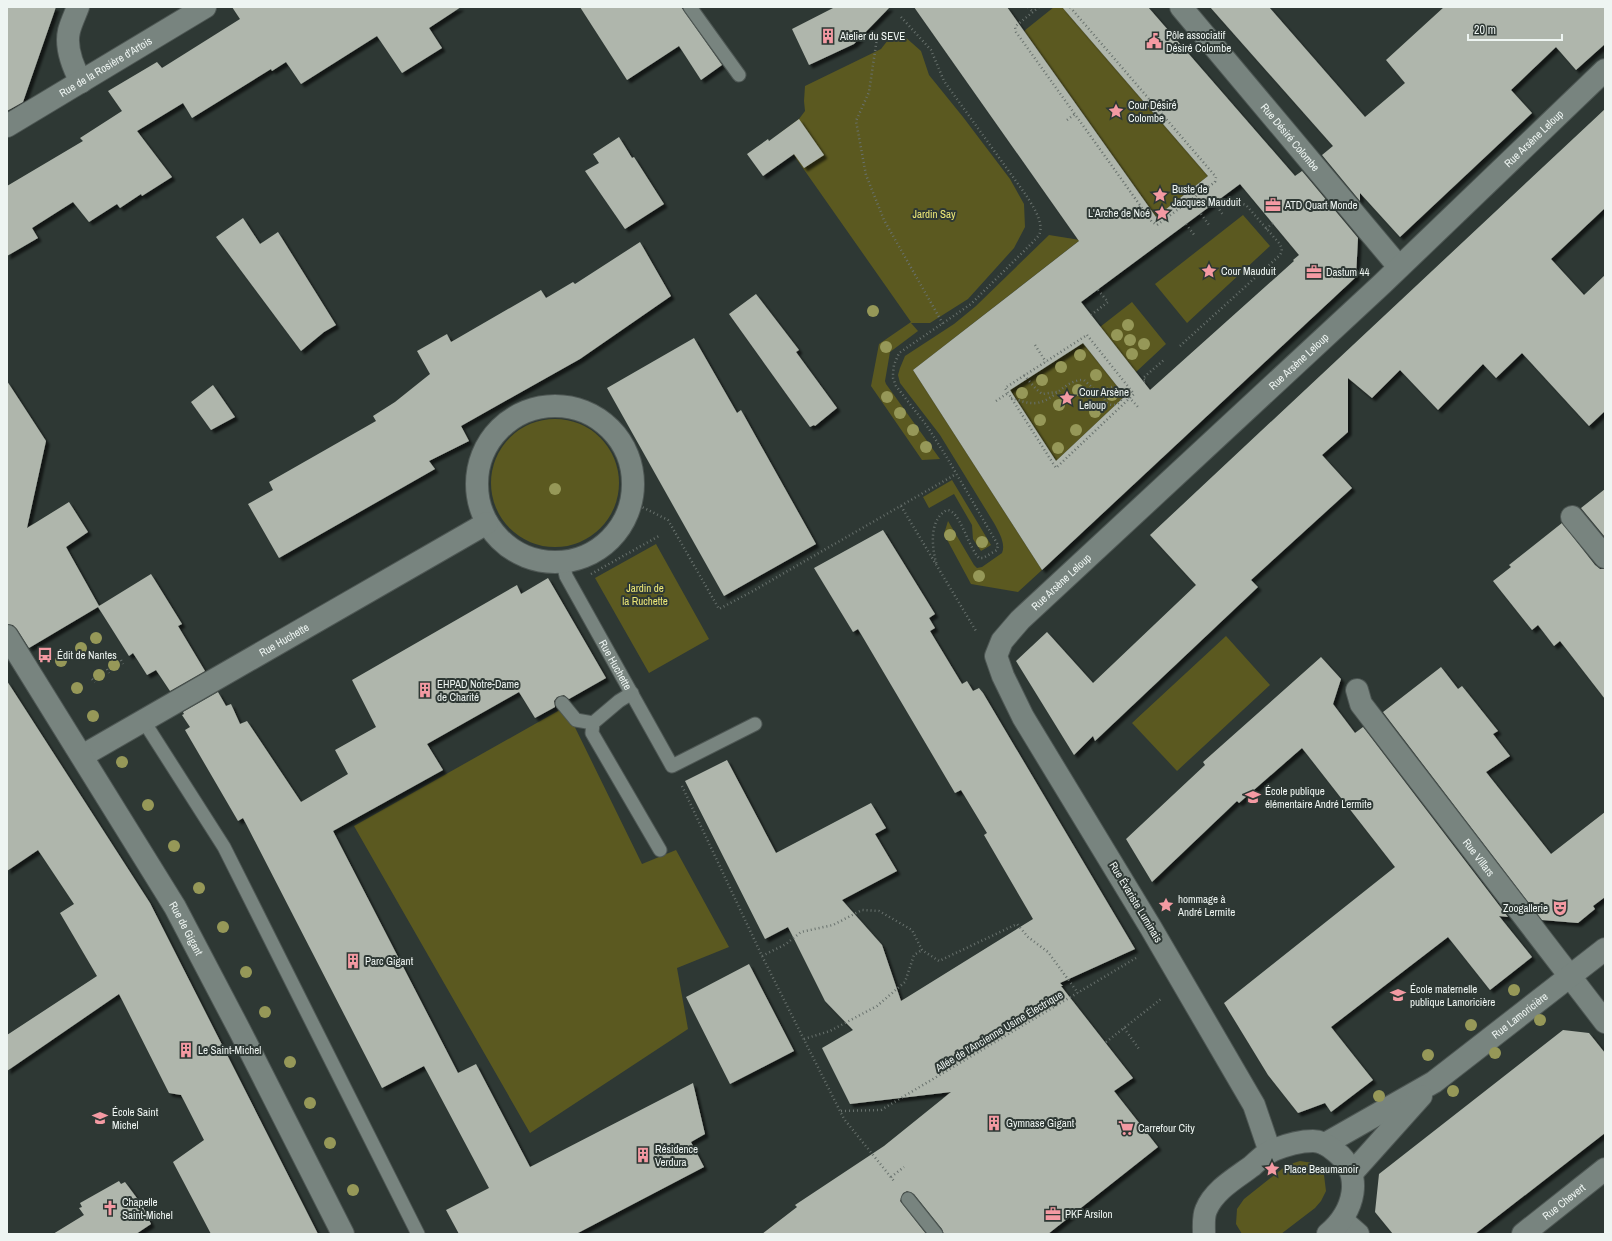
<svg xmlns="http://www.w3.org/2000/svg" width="1612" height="1241" font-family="'Archivo Narrow',sans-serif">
<defs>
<filter id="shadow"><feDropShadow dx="3.5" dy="3.5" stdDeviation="1" flood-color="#0009"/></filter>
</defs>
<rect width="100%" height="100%" fill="#2e3834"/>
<!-- green -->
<path fill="#5b5920" d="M 1054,7 L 1062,7 L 1208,176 L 1156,217 L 1024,31 Z
M 904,36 L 921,51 L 929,75 L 963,117 L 1010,179 L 1024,204 L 1025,227 L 1014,248 L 968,299 L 930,323 L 911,323 L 918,331 L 890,352 L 885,381 L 886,384 L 940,459 L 922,460 L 871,386 L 879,344 L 911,322 L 779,134 L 799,119 L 805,111 L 804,101 L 805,86 L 881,49 L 888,40 Z
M 1243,215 L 1270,246 L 1187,323 L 1155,284 Z
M 1049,235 L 1080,240 L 913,370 L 1042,570 L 1018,592 L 971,584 L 944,534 L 948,521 L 974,565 L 977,568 L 982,567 L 1002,553 C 1006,544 999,532 994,523 L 940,435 L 900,383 L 898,375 L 900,368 L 905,356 L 954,324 L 976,306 Z
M 1132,302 L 1166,344 L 1136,372 L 1100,327 Z
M 1083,343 L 1125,396 L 1056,461 L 1010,390 Z
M491 483a64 64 0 1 1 128 0a64 64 0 1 1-128 0Z
M 952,480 L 991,545 L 981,551 L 973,539 L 972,525 L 954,494 L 929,508 L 923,497 Z
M 656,544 L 709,639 L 649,673 L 595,578 Z
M 1226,636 L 1270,685 L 1177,771 L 1132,723 Z
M 565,707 L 642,864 L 676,850 L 729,947 L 677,968 L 688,1029 L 530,1133 L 354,826 Z
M 1300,1161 L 1313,1163 L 1324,1175 L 1326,1191 L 1321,1201 L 1315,1208 L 1281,1234 L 1242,1234 L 1236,1224 L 1237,1209 L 1244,1199 L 1287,1165 Z"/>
<!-- building -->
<path fill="#afb6ac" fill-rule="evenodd" filter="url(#shadow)" d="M 7,7 L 56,7 L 23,102 L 7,111 Z
M 232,7 L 461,7 L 429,28 L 442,48 L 402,73 L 377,36 L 301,84 L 286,62 L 272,71 L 271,69 L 192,118 L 183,103 L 137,131 L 172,177 L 142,196 L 141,194 L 120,208 L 117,204 L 89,222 L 73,202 L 32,228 L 38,238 L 7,256 L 7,186 L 83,141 L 80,138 L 122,111 L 108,91 L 157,62 L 162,68 L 240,19 Z
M 580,7 L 681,7 L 722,65 L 701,80 L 679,46 L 627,80 Z
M 835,7 L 890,7 L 854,44 L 809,65 L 792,29 Z
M 914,7 L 1007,7 L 1156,217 L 1208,176 L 1062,7 L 1148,7 L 1295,176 L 1302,171 L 1358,238 L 1356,277 L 1042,570 L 913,370 L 1079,241 ZM 1240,184 L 1299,255 L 1293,260 L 1294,261 L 1150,390 L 1081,302 ZM 1083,343 L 1125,396 L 1056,461 L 1010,390 Z
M 1210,7 L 1269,7 L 1365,117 L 1405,83 L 1386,60 L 1444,7 L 1605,7 L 1605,44 L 1576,70 L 1556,47 L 1511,90 L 1532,113 L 1400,237 L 1360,193 L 1360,201 L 1322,155 L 1333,146 Z
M 1605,109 L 1605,208 L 1551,259 L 1584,295 L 1605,275 L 1605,411 L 1589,426 L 1522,353 L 1496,378 L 1483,364 L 1438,410 L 1400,370 L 1372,398 L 1348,378 L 1348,432 L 1322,455 L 1352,488 L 1251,580 L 1258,587 L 1095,741 L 1093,736 L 1074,755 L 1016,661 L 1047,632 L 1093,683 L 1196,585 L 1150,535 Z
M 799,119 L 824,155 L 804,168 L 794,154 L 763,176 L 747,154 L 768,139 L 769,141 Z
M 619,137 L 632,158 L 634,157 L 664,204 L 625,229 L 585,171 L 599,163 L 593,154 Z
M 243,218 L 260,244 L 278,232 L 336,325 L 324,332 L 301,351 L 216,237 Z
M 640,242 L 671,296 L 580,359 L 461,426 L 469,441 L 429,461 L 435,469 L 279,558 L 248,504 L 273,490 L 269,482 L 376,421 L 373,416 L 395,402 L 430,374 L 417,351 L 447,334 L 451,342 L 541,290 L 546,298 L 573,282 L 575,284 Z
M 756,294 L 799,350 L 796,352 L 837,408 L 815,426 L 814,425 L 810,427 L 729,314 Z
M 694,338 L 737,413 L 741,410 L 816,544 L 724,596 L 607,388 Z
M 7,381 L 46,441 L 27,528 L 69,502 L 88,532 L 66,547 L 99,606 L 151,574 L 182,624 L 178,626 L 205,671 L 170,691 L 156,670 L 147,675 L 133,653 L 129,656 L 98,607 L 29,648 L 17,629 L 13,625 L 7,624 Z
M 213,385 L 235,417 L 211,430 L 191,402 Z
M 1605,489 L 1605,537 L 1581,508 Z
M 1562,523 L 1595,565 L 1600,569 L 1605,569 L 1605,699 L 1560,641 L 1554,646 L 1538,625 L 1532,630 L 1493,581 L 1511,567 L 1509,565 Z
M 883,530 L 935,614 L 929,618 L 935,628 L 930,631 L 962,684 L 967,681 L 973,691 L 979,688 L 983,693 L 1135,949 L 1060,983 L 1063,986 L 1061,986 L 1133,1078 L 1114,1091 L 1158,1147 L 1048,1234 L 944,1234 L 942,1229 L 914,1194 L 907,1191 L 903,1193 L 900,1201 L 926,1234 L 762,1234 L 797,1207 L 795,1205 L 884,1146 L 951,1092 L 850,1104 L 822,1048 L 853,1030 L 825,1001 L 788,927 L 765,939 L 685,781 L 727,760 L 776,853 L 871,803 L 886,828 L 875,834 L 897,871 L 842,900 L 882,945 L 901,1001 L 1033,919 L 984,835 L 987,833 L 961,790 L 955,793 L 858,629 L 853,632 L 814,568 Z
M 548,578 L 606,678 L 569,699 L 564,695 L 557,697 L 554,701 L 555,707 L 535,718 L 519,692 L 427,744 L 443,770 L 333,831 L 458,1073 L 476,1064 L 530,1167 L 693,1083 L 705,1134 L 691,1142 L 704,1167 L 576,1234 L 459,1234 L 446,1210 L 489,1188 L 424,1066 L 382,1088 L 243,818 L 238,821 L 185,730 L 190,727 L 182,715 L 184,714 L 183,712 L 218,692 L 226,706 L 231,704 L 240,724 L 247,721 L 301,802 L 348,774 L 335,750 L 376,727 L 352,680 L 517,585 L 521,594 Z
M 1321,657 L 1341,679 L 1333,704 L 1355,733 L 1363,727 L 1508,917 L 1499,916 L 1532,957 L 1490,990 L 1448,937 L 1331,1027 L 1373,1080 L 1331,1112 L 1325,1103 L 1298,1113 L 1268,1075 L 1224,1003 L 1395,867 L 1302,748 L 1239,803 L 1237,801 L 1152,882 L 1126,839 L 1205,765 L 1203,762 Z
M 1441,667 L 1458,689 L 1462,686 L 1498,731 L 1493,734 L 1510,756 L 1486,772 L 1551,854 L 1605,812 L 1605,897 L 1593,906 L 1595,909 L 1578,923 L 1542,920 L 1383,712 Z
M 7,681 L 150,903 L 318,1234 L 211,1234 L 173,1162 L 204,1140 L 181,1095 L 169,1093 L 119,994 L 7,1071 L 7,1035 L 97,976 L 60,913 L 74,904 L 38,850 L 7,871 Z
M 749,964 L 794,1051 L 730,1084 L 686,997 Z
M 1563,1030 L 1589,1033 L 1605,1053 L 1605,1133 L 1475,1234 L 1393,1234 L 1375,1212 L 1379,1174 Z
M 119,1181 L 121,1184 L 125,1182 L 142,1205 L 151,1224 L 136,1234 L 53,1234 L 84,1215 L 79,1208 L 82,1207 L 80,1203 Z"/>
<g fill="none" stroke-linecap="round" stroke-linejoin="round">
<defs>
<g id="service">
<path d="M 690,7 L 739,75"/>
<path id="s1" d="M 563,563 L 566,576 L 672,766 L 755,724"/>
<path d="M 632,693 L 619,701 L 593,723 L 592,733 L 660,850"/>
<path d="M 562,703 L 576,720 L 593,723"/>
<path d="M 143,720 L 224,847 L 418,1234"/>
<path d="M 908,1199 L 936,1234"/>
</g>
<g id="minor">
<path d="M 78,7 C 75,15 71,23 69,31 C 65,48 73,67 81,82"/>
<path id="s2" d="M 1181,7 L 1399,267"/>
<path id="s3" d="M 7,126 L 205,7"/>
<circle cx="555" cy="484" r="78"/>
<path d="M 1572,517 L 1605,557"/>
<path id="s4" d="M 1357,690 L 1361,704 L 1605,1022"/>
<path id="s5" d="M 82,756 L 487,523"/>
<path id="s6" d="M 1270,1152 L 1254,1105 L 1151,928 L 1023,717 L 1003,676 L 996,656 L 1002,641 L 1020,620 L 1382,284 L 1605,70"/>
<path d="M 1342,1220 L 1358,1234"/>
<path id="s7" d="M 1523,1234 L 1605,1169"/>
</g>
<g id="secondary">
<path id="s8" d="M 7,636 L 175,907 L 240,1031 L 343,1234"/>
<path id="s9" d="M 1325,1144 L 1434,1082 L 1605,949"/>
<path d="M 1352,1173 L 1421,1096"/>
<path d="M 1204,1234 C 1204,1226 1203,1217 1206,1210 C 1214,1190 1236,1178 1252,1166 C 1258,1161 1264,1154 1271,1151 C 1283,1146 1299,1141 1313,1141 C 1320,1141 1329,1146 1335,1151 C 1365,1174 1354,1212 1328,1234"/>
</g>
</defs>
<!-- service casing -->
<use href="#service" stroke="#4e5754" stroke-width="15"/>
<!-- minor casing -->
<use href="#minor" stroke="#4e5754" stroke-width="24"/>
<!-- secondary casing -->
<use href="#secondary" stroke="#4e5754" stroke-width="24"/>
<!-- path -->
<path stroke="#68716d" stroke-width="2.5" stroke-dasharray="1 3" stroke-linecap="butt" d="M 1028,7 L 1033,12
M 1039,7 L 1017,25 L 1015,27 L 1016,32 L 1152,222 L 1157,225 L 1215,182 L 1216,177 L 1070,7
M 901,17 L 931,50 L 944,81 L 1026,195 C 1032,205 1045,223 1039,235 C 1037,238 1034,240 1032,243 L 971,304 L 899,353 L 894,365 L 893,373 L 893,378 L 896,386 L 927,426 L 946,456 L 998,545 L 997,550 L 983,558 L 979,558 C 968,547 960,510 947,510 C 928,520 932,549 937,566
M 877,38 L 869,92 L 856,121 L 866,175 L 884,220 L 943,324
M 1067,120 L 1075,114
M 1215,203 L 1223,215
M 1133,212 L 1141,206
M 1201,214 L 1209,225
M 1186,224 L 1195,236
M 1266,229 L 1273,223
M 1091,315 L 1108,302 L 1098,290
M 1087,335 L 1134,394 L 1056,468 L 1005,388 Z
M 1035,345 L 1046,362
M 1180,346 L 1279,256 C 1283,251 1282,248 1279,243 L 1246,205 L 1240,203 L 1235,205
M 1024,375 L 1036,389 L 1042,394 L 1057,392
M 1144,382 L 1146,381 L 1143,378 L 1165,359
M1104 396a9 9 0 1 1 18 0a9 9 0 1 1-18 0Z
M 1122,394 L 1127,395 L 1138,407
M 1011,398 C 1019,400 1027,404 1036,403 C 1055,401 1065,379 1084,380 L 1096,391 L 1104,393
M 996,401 L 1008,393
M 632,502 L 668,520 L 719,609 L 753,591 L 956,474
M 901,506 L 976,631
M 591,574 L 659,536
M 121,660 L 123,664
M 107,669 L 109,673
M 92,679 L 95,682
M 682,786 L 762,956 L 844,1119 L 894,1181
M 762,956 L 786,944 L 801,932 L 833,925 L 862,910 L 879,911 L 912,930 L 922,950 L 939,961 L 1017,924 L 1028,937 L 1048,952 L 1078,993
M 1124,1028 L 1139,1049
M 804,1039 L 830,1031 L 877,1006 L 905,982 L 914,955 L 922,950
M 1106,1042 L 1161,999
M 841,1111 L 881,1110 L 1136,958
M 891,1177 L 904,1167"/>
<!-- service -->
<use href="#service" stroke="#78847f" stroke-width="13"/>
<!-- minor -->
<use href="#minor" stroke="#78847f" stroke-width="22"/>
<!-- secondary -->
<use href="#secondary" stroke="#78847f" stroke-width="22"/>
</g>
<!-- trees -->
<g fill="#969858">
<circle cx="873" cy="311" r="6"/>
<circle cx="1128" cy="325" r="6"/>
<circle cx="1117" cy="335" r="6"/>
<circle cx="1130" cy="340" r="6"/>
<circle cx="1144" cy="344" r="6"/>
<circle cx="886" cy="347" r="6"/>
<circle cx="1132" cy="354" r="6"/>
<circle cx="1080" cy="355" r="6"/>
<circle cx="1061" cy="367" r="6"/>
<circle cx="1096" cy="375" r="6"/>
<circle cx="1042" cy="380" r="6"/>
<circle cx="1078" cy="390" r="6"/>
<circle cx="1022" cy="393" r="6"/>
<circle cx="1112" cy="395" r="6"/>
<circle cx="887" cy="397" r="6"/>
<circle cx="1059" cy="405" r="6"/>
<circle cx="1095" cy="412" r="6"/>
<circle cx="900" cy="413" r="6"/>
<circle cx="1040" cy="420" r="6"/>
<circle cx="913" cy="430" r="6"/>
<circle cx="1076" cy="430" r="6"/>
<circle cx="926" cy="447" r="6"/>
<circle cx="1058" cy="448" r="6"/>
<circle cx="555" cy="489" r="6"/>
<circle cx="950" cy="535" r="6"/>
<circle cx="982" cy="542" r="6"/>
<circle cx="979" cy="576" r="6"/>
<circle cx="96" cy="638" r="6"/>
<circle cx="81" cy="648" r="6"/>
<circle cx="61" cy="661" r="6"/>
<circle cx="114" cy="665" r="6"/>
<circle cx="99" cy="675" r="6"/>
<circle cx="77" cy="688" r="6"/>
<circle cx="93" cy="716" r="6"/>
<circle cx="122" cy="762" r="6"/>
<circle cx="148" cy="805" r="6"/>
<circle cx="174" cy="846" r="6"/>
<circle cx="199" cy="888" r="6"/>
<circle cx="223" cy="927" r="6"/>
<circle cx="246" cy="972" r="6"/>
<circle cx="1514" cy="990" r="6"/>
<circle cx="265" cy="1012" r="6"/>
<circle cx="1540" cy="1020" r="6"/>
<circle cx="1471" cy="1025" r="6"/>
<circle cx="1495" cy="1053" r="6"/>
<circle cx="1428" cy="1055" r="6"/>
<circle cx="290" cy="1062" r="6"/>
<circle cx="1453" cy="1091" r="6"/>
<circle cx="1379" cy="1096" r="6"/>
<circle cx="310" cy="1103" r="6"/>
<circle cx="330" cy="1143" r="6"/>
<circle cx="353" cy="1190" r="6"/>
</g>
<!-- icons -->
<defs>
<symbol id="building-bare" viewBox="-9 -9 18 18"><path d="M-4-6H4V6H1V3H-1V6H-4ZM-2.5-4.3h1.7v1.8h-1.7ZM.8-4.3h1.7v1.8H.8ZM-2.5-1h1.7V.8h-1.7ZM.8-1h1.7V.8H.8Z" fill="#f49aa3" stroke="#2e3834" stroke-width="2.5" paint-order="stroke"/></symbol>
<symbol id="civic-bare" viewBox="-9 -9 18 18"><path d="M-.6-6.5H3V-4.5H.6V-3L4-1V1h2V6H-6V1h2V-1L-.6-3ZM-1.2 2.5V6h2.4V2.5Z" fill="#f49aa3" stroke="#2e3834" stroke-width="2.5" paint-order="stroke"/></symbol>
<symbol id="sight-bare" viewBox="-9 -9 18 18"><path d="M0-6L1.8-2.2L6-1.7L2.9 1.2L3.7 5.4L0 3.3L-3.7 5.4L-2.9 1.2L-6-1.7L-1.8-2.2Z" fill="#f49aa3" stroke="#2e3834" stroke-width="2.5" paint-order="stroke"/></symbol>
<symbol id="office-bare" viewBox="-9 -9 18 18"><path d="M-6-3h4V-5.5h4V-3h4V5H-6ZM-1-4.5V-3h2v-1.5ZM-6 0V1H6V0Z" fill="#f49aa3" stroke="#2e3834" stroke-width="2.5" paint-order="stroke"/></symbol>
<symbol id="bus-bare" viewBox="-9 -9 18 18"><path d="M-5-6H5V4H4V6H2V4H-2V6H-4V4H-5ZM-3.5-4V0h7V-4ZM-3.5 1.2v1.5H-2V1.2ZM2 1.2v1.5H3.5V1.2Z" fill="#f49aa3" stroke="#2e3834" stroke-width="2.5" paint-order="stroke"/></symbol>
<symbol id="school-bare" viewBox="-9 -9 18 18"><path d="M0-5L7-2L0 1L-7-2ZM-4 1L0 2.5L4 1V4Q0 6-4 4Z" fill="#f49aa3" stroke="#2e3834" stroke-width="2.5" paint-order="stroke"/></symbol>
<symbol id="theatre-bare" viewBox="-9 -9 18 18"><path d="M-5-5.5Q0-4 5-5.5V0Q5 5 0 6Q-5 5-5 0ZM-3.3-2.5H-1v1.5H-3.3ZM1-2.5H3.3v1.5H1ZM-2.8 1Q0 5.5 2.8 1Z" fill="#f49aa3" stroke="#2e3834" stroke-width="2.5" paint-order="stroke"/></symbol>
<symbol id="supermarket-bare" viewBox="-9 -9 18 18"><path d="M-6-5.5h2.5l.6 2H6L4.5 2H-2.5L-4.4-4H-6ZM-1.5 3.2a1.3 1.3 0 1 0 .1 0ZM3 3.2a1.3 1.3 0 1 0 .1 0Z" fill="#f49aa3" stroke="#2e3834" stroke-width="2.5" paint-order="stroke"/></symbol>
<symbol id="church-bare" viewBox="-9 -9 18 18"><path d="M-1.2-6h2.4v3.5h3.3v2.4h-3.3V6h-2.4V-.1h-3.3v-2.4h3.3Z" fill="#f49aa3" stroke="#2e3834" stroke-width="2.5" paint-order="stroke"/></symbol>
</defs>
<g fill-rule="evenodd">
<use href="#building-bare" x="817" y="25" width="22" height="22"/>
<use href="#civic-bare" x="1143" y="30" width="22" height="22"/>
<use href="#sight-bare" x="1105" y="100" width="22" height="22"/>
<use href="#sight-bare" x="1149" y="184" width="22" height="22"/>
<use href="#office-bare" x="1262" y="194" width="22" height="22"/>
<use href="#sight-bare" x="1151" y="202" width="22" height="22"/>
<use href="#sight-bare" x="1198" y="260" width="22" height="22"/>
<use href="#office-bare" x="1303" y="261" width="22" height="22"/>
<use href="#sight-bare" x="1056" y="387" width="22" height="22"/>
<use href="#bus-bare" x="34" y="644" width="22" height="22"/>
<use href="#building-bare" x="414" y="679" width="22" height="22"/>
<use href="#school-bare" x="1242" y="786" width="22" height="22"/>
<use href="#sight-bare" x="1155" y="894" width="22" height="22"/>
<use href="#theatre-bare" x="1549" y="897" width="22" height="22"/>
<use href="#building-bare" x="342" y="950" width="22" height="22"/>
<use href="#school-bare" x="1387" y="984" width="22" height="22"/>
<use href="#building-bare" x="175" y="1039" width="22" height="22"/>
<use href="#school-bare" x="89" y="1107" width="22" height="22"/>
<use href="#building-bare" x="983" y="1112" width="22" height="22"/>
<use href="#supermarket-bare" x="1115" y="1117" width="22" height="22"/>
<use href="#building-bare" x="632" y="1144" width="22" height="22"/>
<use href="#sight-bare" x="1261" y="1158" width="22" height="22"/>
<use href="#church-bare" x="99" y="1197" width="22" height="22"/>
<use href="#office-bare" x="1042" y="1203" width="22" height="22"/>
</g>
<g text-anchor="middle" stroke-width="4" stroke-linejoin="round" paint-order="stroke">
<!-- poi labels -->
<g font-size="11" fill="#eef5f2" stroke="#2e3834" text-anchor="start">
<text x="1166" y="39">Pôle associatif<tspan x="1166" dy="13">Désiré Colombe</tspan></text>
<text x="840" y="40">Atelier du SEVE</text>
<text x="1128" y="109">Cour Désiré<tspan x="1128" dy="13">Colombe</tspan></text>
<text x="1172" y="193">Buste de<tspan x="1172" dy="13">Jacques Mauduit</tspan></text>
<text x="1285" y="209">ATD Quart Monde</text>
<text x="1150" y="217" text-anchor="end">L'Arche de Noé</text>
<text x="1221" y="275">Cour Mauduit</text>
<text x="1326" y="276">Dastum 44</text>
<text x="1079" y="396">Cour Arsène<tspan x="1079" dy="13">Leloup</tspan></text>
<text x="57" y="659">Édit de Nantes</text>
<text x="437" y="688">EHPAD Notre-Dame<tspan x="437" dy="13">de Charité</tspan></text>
<text x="1265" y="795">École publique<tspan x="1265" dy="13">élémentaire André Lermite</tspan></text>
<text x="1178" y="903">hommage à<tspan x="1178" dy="13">André Lermite</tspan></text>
<text x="1548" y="912" text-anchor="end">Zoogallerie</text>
<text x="365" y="965">Parc Gigant</text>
<text x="1410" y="993">École maternelle<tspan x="1410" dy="13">publique Lamoricière</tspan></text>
<text x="198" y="1054">Le Saint-Michel</text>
<text x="112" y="1116">École Saint<tspan x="112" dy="13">Michel</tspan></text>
<text x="1006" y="1127">Gymnase Gigant</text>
<text x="1138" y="1132">Carrefour City</text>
<text x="655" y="1153">Résidence<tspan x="655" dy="13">Verdura</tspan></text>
<text x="1284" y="1173">Place Beaumanoir</text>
<text x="122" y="1206">Chapelle<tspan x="122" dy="13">Saint-Michel</tspan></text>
<text x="1065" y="1218">PKF Arsilon</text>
</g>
<!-- street labels -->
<g font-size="11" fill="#eef5f2" stroke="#2e3834">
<text dy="4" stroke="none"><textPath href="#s3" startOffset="115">Rue de la Rosière d'Artois</textPath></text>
<text dy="4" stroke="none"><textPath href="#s2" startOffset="170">Rue Désiré Colombe</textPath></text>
<text dy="4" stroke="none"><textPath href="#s6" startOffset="1316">Rue Arsène Leloup</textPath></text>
<text dy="4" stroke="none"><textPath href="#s6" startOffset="992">Rue Arsène Leloup</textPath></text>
<text dy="4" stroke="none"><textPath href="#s6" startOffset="668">Rue Arsène Leloup</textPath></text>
<text dy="4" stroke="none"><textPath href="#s5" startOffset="233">Rue Huchette</textPath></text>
<text dy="4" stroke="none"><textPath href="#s1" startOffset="115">Rue Huchette</textPath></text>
<text dy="4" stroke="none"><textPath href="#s4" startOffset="208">Rue Villars</textPath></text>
<text transform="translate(1136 902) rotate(59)" y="4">Rue Évariste Luminais</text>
<text dy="4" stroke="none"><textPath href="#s8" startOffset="343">Rue de Gigant</textPath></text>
<text dy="4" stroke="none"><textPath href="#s9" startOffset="234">Rue Lamoricière</textPath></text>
<text transform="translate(999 1031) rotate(-31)" y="4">Allée de l'Ancienne Usine Électrique</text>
<text dy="4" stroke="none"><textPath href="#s7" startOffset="52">Rue Chevert</textPath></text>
</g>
<!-- park labels -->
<g font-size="11" fill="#ebe676" stroke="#2e3834">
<text x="934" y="218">Jardin Say</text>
<text x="645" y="592">Jardin de<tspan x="645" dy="13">la Ruchette</tspan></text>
</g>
</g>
<!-- border -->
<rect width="1612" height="1241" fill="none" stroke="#eef5f2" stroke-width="16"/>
<!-- scale -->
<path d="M1468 34v6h94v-6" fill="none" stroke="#eef5f2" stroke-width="2"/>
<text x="1474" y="34" font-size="12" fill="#eef5f2" stroke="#2e3834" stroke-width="3" paint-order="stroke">20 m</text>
</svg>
